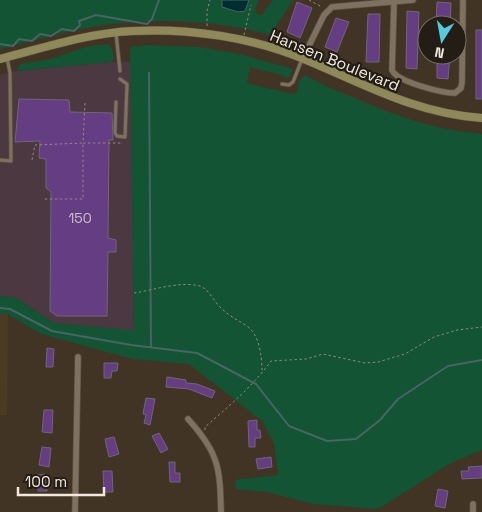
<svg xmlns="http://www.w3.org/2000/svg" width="482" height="512" font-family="'Space Grotesk',sans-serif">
<rect width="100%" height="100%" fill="#413425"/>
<!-- commercial -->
<path fill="#4b3840" d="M 111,62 L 131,62 L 134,331 L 54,323 L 15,297 L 0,296 L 0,75 L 17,71 Z"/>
<!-- built -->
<path fill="#4b3b25" d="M 0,314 L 8,314 L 7,415 L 0,415 Z"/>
<!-- green -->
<path fill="#125434" d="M 0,0 L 222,0 L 221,4 L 226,9 L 250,2 L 249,0 L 258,0 L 255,13 L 262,15 L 273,0 L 293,0 L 270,35 C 212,18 140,17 81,29 C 54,34 27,43 0,49 Z
M 107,44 L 111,46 L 114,57 L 112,62 L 17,71 L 20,64 L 51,59 L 86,47 Z
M 147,45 L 199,47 L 235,53 L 293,69 L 290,77 L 284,78 L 284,76 L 250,67 L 247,83 L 292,94 L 297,92 L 299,81 L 305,75 C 320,84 335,90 350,96 C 393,115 435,130 482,134 L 482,450 L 451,463 L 378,509 L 313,504 L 267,492 L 236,489 L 235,480 L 278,475 L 274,443 L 262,421 L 189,364 L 133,359 L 41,334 L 8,314 L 0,314 L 0,296 L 15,297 L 54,323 L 134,330 L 130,47 Z"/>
<!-- water -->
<path fill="#002d30" stroke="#486564" d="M 222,0 L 249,0 L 245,11 L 238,12 L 222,7 Z"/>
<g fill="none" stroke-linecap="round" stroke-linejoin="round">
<!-- stream -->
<path stroke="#486564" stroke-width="2" d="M 0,44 L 13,46 L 19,39 L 32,41 L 40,34 L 51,36 L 62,29 L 74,31 L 80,25 L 79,21 L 96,15 L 147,24 L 152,19 L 159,0
M 149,73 L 151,347
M 0,308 L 10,309 L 52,331 L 131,345 L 197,353 L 256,384 L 289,426 L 327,441 L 356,439 L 380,420 L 398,399 L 448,366 L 482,360"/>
</g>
<!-- building -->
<path fill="#653d83" stroke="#706679" d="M 297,2 L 312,8 L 300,38 L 287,32 Z
M 437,2 L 451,3 L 450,25 L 436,25 Z
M 407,11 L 419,12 L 417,69 L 406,68 Z
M 368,14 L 380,14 L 379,62 L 366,62 Z
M 336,18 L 349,22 L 337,52 L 325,47 Z
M 476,30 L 482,30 L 482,99 L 476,99 Z
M 437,55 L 450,55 L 448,79 L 437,78 Z
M 19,99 L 69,100 L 70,112 L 112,113 L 113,140 L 109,140 L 108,238 L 116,240 L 116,252 L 108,252 L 107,316 L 57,316 L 50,311 L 51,192 L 46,188 L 46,159 L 39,158 L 40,141 L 15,142 Z
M 47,348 L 54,349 L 53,367 L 46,367 Z
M 104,363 L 118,363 L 117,371 L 112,371 L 111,378 L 104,378 Z
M 167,377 L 186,380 L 186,383 L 197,384 L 215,391 L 212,398 L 189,389 L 166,387 Z
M 146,398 L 155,399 L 150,425 L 144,423 L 146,415 L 143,414 Z
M 44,410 L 53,410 L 52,433 L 42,432 Z
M 257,420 L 257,430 L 260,430 L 261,438 L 255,438 L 255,447 L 249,447 L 248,421 Z
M 159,433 L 168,449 L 161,453 L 152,436 Z
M 114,437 L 119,454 L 109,457 L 105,439 Z
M 42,447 L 51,448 L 49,467 L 39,465 Z
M 271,457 L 272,467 L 258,469 L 256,459 Z
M 169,462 L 175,462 L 175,473 L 180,473 L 180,482 L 170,482 Z
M 482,466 L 482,478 L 462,479 L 461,471 L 469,471 L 468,467 Z
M 103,471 L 112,471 L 113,492 L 104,492 Z
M 45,474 L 47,491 L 38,491 L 37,475 Z
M 438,489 L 448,491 L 445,508 L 435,506 Z"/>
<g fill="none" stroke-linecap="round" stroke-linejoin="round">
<defs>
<path id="lane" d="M 116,33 L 120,71
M 282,84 L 289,85 L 293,82 L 302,59
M 116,102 L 115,133 L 117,136 L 125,137 L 127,84 L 120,79
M 0,160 L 11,161 L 10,73 L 7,58"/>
<path id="street" d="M 394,3 L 392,70 C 397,82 442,93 455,93 L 461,88 L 462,82 L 463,0
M 303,58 L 324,15 L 332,7 L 413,0
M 188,419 C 219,453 220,468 221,512
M 473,504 L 473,512
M 75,512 L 78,357"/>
<path id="secondary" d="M 0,59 C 43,48 88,33 133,31 C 189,28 251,37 304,59 C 365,84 414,113 482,118"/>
</defs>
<!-- lane casing -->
<use href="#lane" stroke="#5c5144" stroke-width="4.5"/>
<!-- street casing -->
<use href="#street" stroke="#5c5144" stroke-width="7"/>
<!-- secondary casing -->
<use href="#secondary" stroke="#5c5144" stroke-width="9"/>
<!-- path -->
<path stroke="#92887b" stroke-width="1" stroke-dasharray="2.5 2.5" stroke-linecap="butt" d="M 309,0 L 322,7
M 207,26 L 207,11 L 210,0
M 244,35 L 251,5
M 85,103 L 83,143 L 121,143
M 32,160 L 35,145 L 83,143 L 83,199 L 44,199
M 134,293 C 154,290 179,281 200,286 C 209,289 214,302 221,308 C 229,316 238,320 247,326 C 260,335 262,358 262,372
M 205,430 L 205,427 C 229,406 253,386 271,361 L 306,359 L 323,354 L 365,363 L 378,362 L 405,354 L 434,337 L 457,330 L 482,327"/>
<!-- lane -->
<use href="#lane" stroke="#7f7160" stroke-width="3"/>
<!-- street -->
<use href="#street" stroke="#7f7160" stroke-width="5.5"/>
<!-- secondary -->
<use href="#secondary" stroke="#8f8859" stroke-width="8"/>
</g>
<g text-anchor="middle" stroke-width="4.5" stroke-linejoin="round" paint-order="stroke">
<!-- number labels -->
<g font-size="14" fill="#cebec8">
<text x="80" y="223">150</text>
</g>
<!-- street labels -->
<g font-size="16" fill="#f1e9df" stroke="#231d16">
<text transform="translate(335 60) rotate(22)" y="6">Hansen Boulevard</text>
</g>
</g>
<!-- north arrow -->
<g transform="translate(442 40) rotate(191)"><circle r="24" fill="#231d16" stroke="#756f66"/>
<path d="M0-4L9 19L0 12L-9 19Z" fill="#55cade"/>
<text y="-8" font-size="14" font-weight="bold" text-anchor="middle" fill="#f1e9df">N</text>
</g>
<!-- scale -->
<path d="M18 487v8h86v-8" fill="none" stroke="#f1e9df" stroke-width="2.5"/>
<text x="25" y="487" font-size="15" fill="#f1e9df" stroke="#231d16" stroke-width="4" paint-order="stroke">100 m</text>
</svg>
